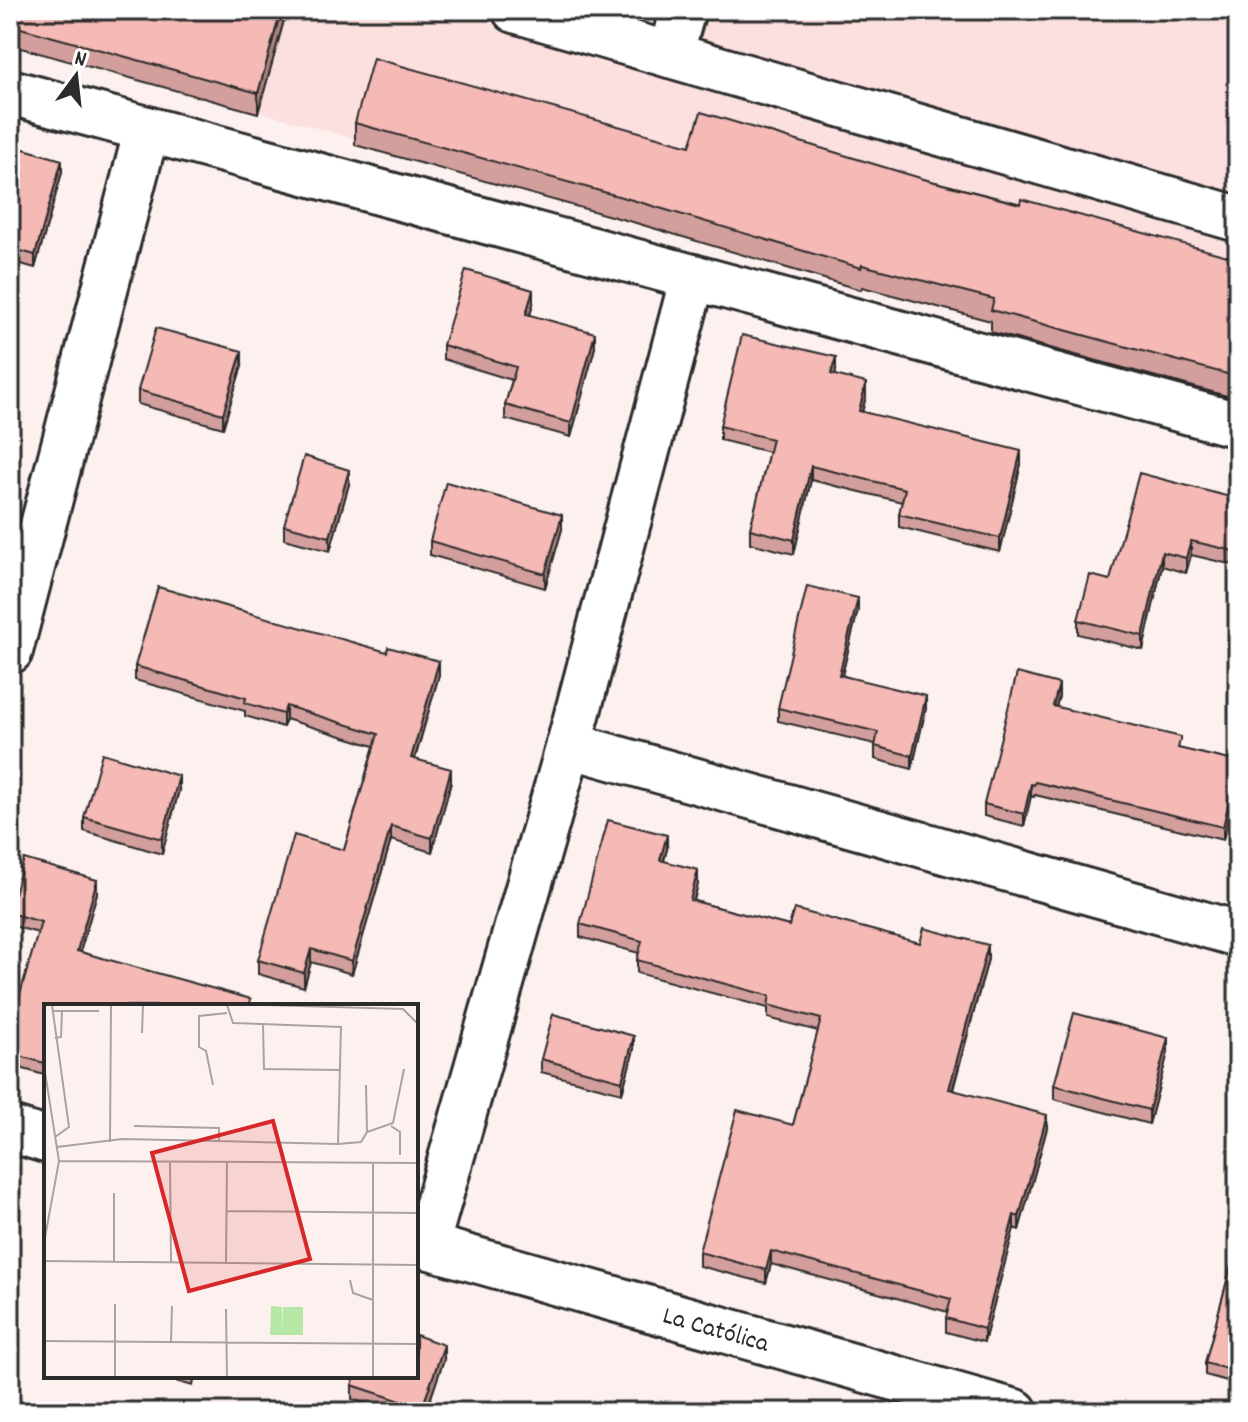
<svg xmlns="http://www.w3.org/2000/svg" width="1248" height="1422" font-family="Dekko,sans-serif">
<rect width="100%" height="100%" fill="#fdf1f0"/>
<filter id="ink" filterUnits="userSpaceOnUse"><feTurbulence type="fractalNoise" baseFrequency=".0125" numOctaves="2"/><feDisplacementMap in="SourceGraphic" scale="16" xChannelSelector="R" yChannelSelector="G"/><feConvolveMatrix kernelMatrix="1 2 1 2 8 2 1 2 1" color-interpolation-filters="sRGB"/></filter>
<g filter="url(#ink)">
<!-- built -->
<path fill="#fbe0df" d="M 10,10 L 1238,10 L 1238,395 L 10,39 Z"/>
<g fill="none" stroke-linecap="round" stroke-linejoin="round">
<defs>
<g id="minor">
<path d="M 515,10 L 670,55 L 683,10"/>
<path d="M 670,55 L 1238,219"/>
<path d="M 10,92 L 1238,425"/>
<path d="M 10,651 L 147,129"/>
<path d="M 569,745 L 1238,934"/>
<path d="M 10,1129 L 46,1140"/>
<path id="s1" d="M 416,1243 L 1015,1412"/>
<path d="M 426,1246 L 569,745 L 693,277"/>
</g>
</defs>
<!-- minor casing -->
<use href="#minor" stroke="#2b2b2b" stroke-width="50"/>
<!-- minor -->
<use href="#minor" stroke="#fff" stroke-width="44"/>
</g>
<!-- wall -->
<path fill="#d39f9d" stroke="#2b2b2b" stroke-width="2" d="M 284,10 L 284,20 L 258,113 L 17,47 L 17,27 Z
M 355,123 L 690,146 L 927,180 L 1238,259 L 1238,399 L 991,332 L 991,321 L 862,287 L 861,290 L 636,223 L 355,145 Z
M 10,145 L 62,172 L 35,268 L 14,262 Z
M 533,304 L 530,315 L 595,347 L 571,437 L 505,419 L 505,405 L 512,380 L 443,359 L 443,345 Z
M 242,365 L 223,428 L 138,404 L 138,390 Z
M 836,371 L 835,375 L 866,396 L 862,412 L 1021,464 L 1000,552 L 899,527 L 899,514 L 902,502 L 811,480 L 794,554 L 750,543 L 750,529 L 769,452 L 720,440 L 720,426 Z
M 1238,477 L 1238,566 L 1191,555 L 1186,573 L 1162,566 L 1143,650 L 1078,634 L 1078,620 L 1110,580 L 1230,497 Z
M 349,484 L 330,551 L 284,539 L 284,525 Z
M 562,529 L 545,588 L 430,555 L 430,541 Z
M 858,610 L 842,675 L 926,708 L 912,769 L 875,759 L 875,744 L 778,721 L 778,708 Z
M 135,666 L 439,675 L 415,759 L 451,782 L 432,852 L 391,840 L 352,974 L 311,962 L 304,987 L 258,974 L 258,960 L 344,850 L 374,746 L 286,719 L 283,727 L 245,716 L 245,711 L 135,680 Z
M 1059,696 L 1056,707 L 1181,749 L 1238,762 L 1223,840 L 1035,795 L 1034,797 L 1031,796 L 1024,826 L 984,816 L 984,804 Z
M 179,790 L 162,854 L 84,831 L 84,817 Z
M 667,849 L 664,861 L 698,884 L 694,901 L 789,926 L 920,943 L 988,959 L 953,1090 L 1047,1128 L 1019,1230 L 1014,1228 L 984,1342 L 946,1332 L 946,1318 L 948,1312 L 771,1264 L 766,1283 L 699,1266 L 699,1252 L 793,1125 L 818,1031 L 768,1018 L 768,1008 L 637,973 L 637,960 L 639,953 L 580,937 L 580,924 Z
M 97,893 L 80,952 L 251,1006 L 46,1006 L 46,1068 L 44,1075 L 10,1065 L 10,1029 L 38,933 L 10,925 L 10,908 Z
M 634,1049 L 622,1093 L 541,1072 L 541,1059 Z
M 1168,1052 L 1149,1124 L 1054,1099 L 1054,1085 Z
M 1238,1240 L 1238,1384 L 1205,1375 L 1205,1363 Z
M 444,1359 L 426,1412 L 391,1412 L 352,1399 L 352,1385 Z
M 157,1376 L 195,1376 L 193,1386 Z"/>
<!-- shaded-wall -->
<path fill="#ac827f" stroke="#2b2b2b" stroke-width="2" d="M 281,10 L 284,10 L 284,20 L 258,113 L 258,93 Z
M 62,160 L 62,172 L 35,268 L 35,255 Z
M 14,249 L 14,262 L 10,276 L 10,264 Z
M 533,290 L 533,304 L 526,328 L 526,314 Z
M 595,333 L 595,347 L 571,437 L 571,423 Z
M 242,351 L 242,365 L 223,428 L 223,414 Z
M 836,357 L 836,371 L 831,388 L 831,374 Z
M 866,383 L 866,396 L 859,425 L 859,411 Z
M 1021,451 L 1021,464 L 1000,552 L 1000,538 Z
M 811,466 L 811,480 L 794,554 L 794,540 Z
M 349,470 L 349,484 L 330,551 L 330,537 Z
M 562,515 L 562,529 L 545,588 L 545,574 Z
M 1191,541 L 1191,555 L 1186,573 L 1186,558 Z
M 1162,552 L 1162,566 L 1143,650 L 1143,636 Z
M 858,598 L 858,610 L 839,687 L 839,675 Z
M 439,661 L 439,675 L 411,771 L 411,758 Z
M 1059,684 L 1059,696 L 1053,718 L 1053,706 Z
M 926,696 L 926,708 L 912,769 L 912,756 Z
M 286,706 L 286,719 L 283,727 L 283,714 Z
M 1238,764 L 1238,777 L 1223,840 L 1223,827 Z
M 451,769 L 451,782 L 432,852 L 432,838 Z
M 179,776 L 179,790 L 162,854 L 162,839 Z
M 1031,784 L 1031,796 L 1024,826 L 1024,814 Z
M 391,826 L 391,840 L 352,974 L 352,961 Z
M 667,835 L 667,849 L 660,873 L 660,860 Z
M 698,870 L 698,884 L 690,913 L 690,900 Z
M 97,880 L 97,893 L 77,963 L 77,951 Z
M 988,945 L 988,959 L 949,1102 L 949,1089 Z
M 311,949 L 311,962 L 304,987 L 304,973 Z
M 634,1036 L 634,1049 L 622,1093 L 622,1081 Z
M 1168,1038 L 1168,1052 L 1149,1124 L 1149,1110 Z
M 46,1056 L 46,1068 L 44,1075 L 44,1063 Z
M 1047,1115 L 1047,1128 L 1019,1230 L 1019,1217 Z
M 1014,1215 L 1014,1228 L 984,1342 L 984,1329 Z
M 771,1251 L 771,1264 L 766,1283 L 766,1270 Z
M 444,1345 L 444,1359 L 426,1412 L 422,1412 L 422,1408 Z"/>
<!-- building -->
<path fill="#f5b9b6" stroke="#2b2b2b" stroke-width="2" d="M 21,10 L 281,10 L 258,93 L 17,27 Z
M 373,58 L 690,146 L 701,112 L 927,180 L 1020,204 L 1021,199 L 1238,259 L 1238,377 L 991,310 L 994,299 L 862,265 L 861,268 L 636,201 L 355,123 Z
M 10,145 L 62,160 L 35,255 L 14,249 L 10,264 Z
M 466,270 L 533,290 L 526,314 L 595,333 L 571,423 L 505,405 L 516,367 L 443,345 Z
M 156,328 L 242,351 L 223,414 L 138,390 Z
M 742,335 L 836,357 L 831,374 L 866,383 L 859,411 L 1021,451 L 1000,538 L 899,514 L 905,489 L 811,466 L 794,540 L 750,529 L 772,439 L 720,426 Z
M 304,456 L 349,470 L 330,537 L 284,525 Z
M 1139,473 L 1230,497 L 1235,476 L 1238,477 L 1238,552 L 1191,541 L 1186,558 L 1162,552 L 1143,636 L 1078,620 L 1090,575 L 1110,580 Z
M 446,482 L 562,515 L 545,574 L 430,541 Z
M 807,586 L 858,598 L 839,675 L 926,696 L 912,756 L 875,746 L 878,732 L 778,708 Z
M 158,587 L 387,652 L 388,647 L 439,661 L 411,758 L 451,769 L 432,838 L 391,826 L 352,961 L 311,949 L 304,973 L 258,960 L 294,835 L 344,850 L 378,734 L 286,706 L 283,714 L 245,703 L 246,698 L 135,666 Z
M 1017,673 L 1059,684 L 1053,706 L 1181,737 L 1178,748 L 1238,762 L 1223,827 L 1035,782 L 1034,785 L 1031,784 L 1024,814 L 984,804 Z
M 102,753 L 179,776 L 162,839 L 84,817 Z
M 608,820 L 667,835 L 660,860 L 698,870 L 690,900 L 789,926 L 794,909 L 920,943 L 924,928 L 988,945 L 949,1089 L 1047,1115 L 1019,1217 L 1014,1215 L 984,1329 L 946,1318 L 951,1299 L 771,1251 L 766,1270 L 699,1252 L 737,1110 L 793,1125 L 821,1019 L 768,1005 L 770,996 L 637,960 L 642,941 L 580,924 Z
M 24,859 L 97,880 L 77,951 L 251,999 L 249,1006 L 46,1006 L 46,1056 L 44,1063 L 10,1053 L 10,1029 L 41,922 L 10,913 L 10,908 Z
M 1074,1013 L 1168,1038 L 1149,1110 L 1054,1085 Z
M 553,1014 L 634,1036 L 622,1081 L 541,1059 Z
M 1238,1240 L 1238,1372 L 1205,1363 Z
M 416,1335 L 444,1345 L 422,1408 L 352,1385 L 355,1376 L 416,1376 Z"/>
</g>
<g text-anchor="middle" stroke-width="6" stroke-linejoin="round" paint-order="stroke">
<!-- street labels -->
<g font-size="26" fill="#2b2b2b" stroke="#fff">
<text dy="9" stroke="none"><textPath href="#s1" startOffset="312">La Católica</textPath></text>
</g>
</g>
<!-- overview -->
<g transform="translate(44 1004)">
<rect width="374" height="374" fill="#fdf1f0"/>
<path d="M 227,302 L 238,303 L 238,325 L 239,303 L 259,303 L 259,331 L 226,331 Z" fill="#b7e7a6"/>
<path fill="none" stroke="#a9a2a1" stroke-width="2" d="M 8,1 L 25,123 L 11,133M 221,1 L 359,5 L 374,20M 9,7 L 55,7M 219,20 L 220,65 L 297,66M 98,29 L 99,1M 11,34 L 17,33 L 18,7M 0,62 L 15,157 L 0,239M 169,81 L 162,47 L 155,43 L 155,12 L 183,9M 322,81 L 323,128M 347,122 L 356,128 L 356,151M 175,137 L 294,140 L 297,23 L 189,19 L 183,1M 66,138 L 67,1M 294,140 L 317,138 L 323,128 L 349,119 L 360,65M 13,143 L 78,135 L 175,137 L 175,124 L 90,122M 15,157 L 374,159M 126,158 L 127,258M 183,207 L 374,209M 0,257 L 374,261M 70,258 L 70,189M 182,259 L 183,158M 306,276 L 309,289 L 329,296M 71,300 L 71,373M 182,305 L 183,373M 0,337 L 374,340M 127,338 L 128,302M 329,373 L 329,159"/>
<path fill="#d62828" fill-opacity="0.15" stroke="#d62828" stroke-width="4" d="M 229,117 L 266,255 L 145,287 L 108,149 Z"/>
<rect width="374" height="374" fill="none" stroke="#2b2b2b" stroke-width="4"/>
</g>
<!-- margin -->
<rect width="1248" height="1422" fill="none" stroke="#fff" stroke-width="40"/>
<rect x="20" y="20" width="1208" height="1382" fill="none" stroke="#2b2b2b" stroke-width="3" filter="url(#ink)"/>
<!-- north arrow -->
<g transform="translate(76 76) rotate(15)" stroke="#ffffff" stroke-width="6" paint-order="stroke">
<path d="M0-6L14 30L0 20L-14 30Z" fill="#2b2b2b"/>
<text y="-12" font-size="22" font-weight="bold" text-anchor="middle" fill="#2b2b2b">N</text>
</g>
</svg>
